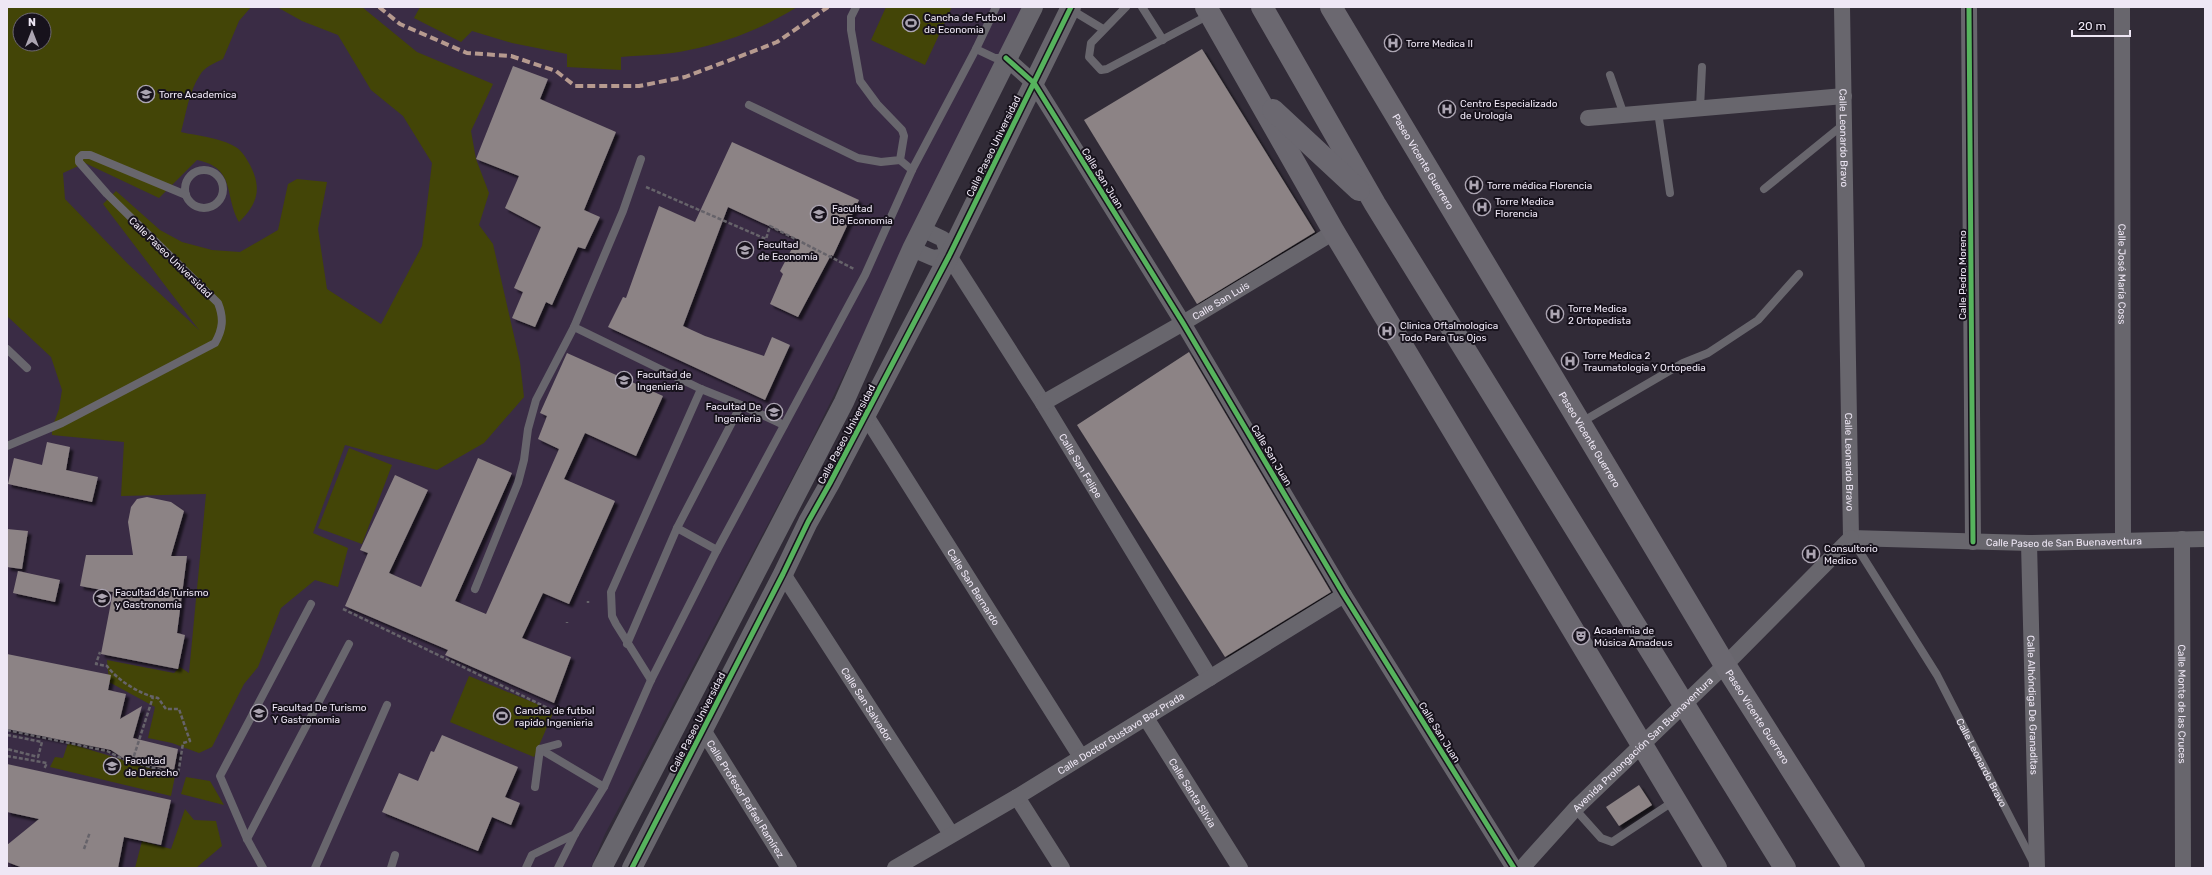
<svg xmlns="http://www.w3.org/2000/svg" width="2212" height="875" font-family="Rubik,sans-serif">
<defs>
<filter id="shadow"><feDropShadow dx="3.5" dy="3.5" stdDeviation="1" flood-color="#0009"/></filter>
</defs>
<rect width="100%" height="100%" fill="#312b37"/>
<!-- built -->
<path fill="#3a2c45" fill-rule="evenodd" d="M 7,7 L 1024,7 L 809,446 L 605,834 L 591,868 L 7,868 ZM 20,20 L 44,20 L 44,44 L 20,44 Z"/>
<!-- green -->
<path fill="#434507" fill-rule="evenodd" d="M 7,7 L 251,7 L 239,21 L 223,59 C 215,63 204,67 200,75 C 189,91 186,114 181,132 C 198,136 216,137 232,145 C 241,149 245,156 250,165 C 262,188 258,204 239,222 C 224,195 236,168 197,160 L 159,198 L 85,163 L 63,173 L 65,199 L 128,264 L 199,330 L 103,204 L 116,191 L 160,230 L 182,242 L 212,250 L 240,252 L 278,230 L 288,184 L 297,179 L 327,182 L 318,229 L 327,289 L 381,324 L 422,246 L 432,163 L 403,116 L 371,90 L 338,35 L 302,21 L 277,7 L 362,7 L 417,52 L 493,84 L 471,131 L 476,159 L 489,193 L 479,225 L 493,244 L 520,362 L 524,397 L 484,443 L 437,470 L 345,445 L 313,533 L 348,548 L 338,587 L 315,580 L 281,608 L 258,667 L 244,684 L 212,747 L 199,753 L 172,743 L 148,738 L 155,707 L 109,682 L 107,660 L 174,673 L 180,667 L 189,673 L 206,494 L 121,496 L 124,442 L 52,435 L 52,428 L 59,409 L 62,390 L 51,357 L 7,316 ZM 20,20 L 44,20 L 44,44 L 20,44 Z
M 420,7 L 797,7 C 764,28 727,42 689,50 C 667,55 643,55 621,57 L 621,70 L 567,67 L 567,54 L 512,43 L 472,31 L 461,42 L 414,18 Z
M 886,7 L 952,7 L 925,65 L 871,40 Z
M 349,448 L 392,465 L 362,544 L 318,528 Z
M 469,676 L 554,711 L 534,757 L 450,722 Z
M 68,743 L 175,776 L 171,796 L 50,767 L 55,757 L 63,758 Z
M 186,777 L 210,781 L 224,805 L 181,794 Z
M 185,809 L 194,820 L 216,821 L 222,846 L 196,868 L 135,868 L 142,841 L 171,849 Z"/>
<!-- building -->
<path fill="#8c8385" filter="url(#shadow)" d="M 1202,49 L 1315,232 L 1197,304 L 1084,120 Z
M 513,66 L 548,79 L 540,99 L 616,132 L 584,210 L 600,217 L 585,249 L 578,247 L 552,305 L 546,302 L 535,327 L 512,318 L 523,292 L 514,288 L 541,227 L 505,208 L 519,176 L 476,159 Z
M 732,142 L 859,200 L 833,256 L 831,255 L 798,317 L 770,304 L 783,274 L 780,271 L 797,239 L 728,207 L 683,326 L 705,336 L 764,356 L 772,337 L 790,345 L 765,400 L 608,327 L 623,297 L 626,298 L 659,206 L 695,222 Z
M 1189,352 L 1331,592 L 1225,657 L 1077,425 Z
M 567,353 L 663,396 L 636,456 L 585,433 L 564,479 L 615,501 L 569,604 L 543,593 L 522,638 L 571,657 L 554,703 L 445,655 L 448,650 L 345,606 L 368,553 L 360,550 L 395,475 L 428,490 L 389,573 L 421,587 L 478,458 L 512,473 L 455,601 L 486,614 L 559,449 L 538,439 L 547,416 L 540,413 Z
M 47,442 L 70,447 L 66,470 L 98,477 L 92,502 L 8,484 L 14,458 L 42,465 Z
M 147,497 L 171,502 L 184,511 L 171,556 L 187,556 L 177,633 L 185,635 L 178,669 L 101,654 L 113,592 L 80,586 L 86,555 L 133,555 L 128,522 L 131,507 L 137,499 Z
M 7,529 L 28,531 L 22,569 L 7,567 Z
M 18,571 L 60,580 L 55,602 L 13,593 Z
M 7,654 L 111,675 L 108,690 L 126,694 L 120,719 L 142,706 L 133,738 L 178,749 L 174,770 L 129,762 L 111,750 L 7,729 Z
M 442,735 L 518,767 L 505,797 L 520,803 L 511,825 L 492,817 L 478,851 L 382,812 L 399,773 L 418,781 L 431,751 L 434,752 Z
M 7,764 L 171,800 L 161,845 L 124,837 L 118,868 L 23,868 L 7,862 L 7,845 L 39,819 L 7,812 Z
M 1639,785 L 1652,805 L 1619,826 L 1606,807 Z"/>
<g fill="none" stroke-linecap="round" stroke-linejoin="round">
<!-- path -->
<path stroke="#66636a" stroke-width="2.5" stroke-dasharray="4 2" stroke-linecap="butt" d="M 646,187 L 766,239 L 770,226 L 854,269
M 588,601 L 588,603
M 343,609 L 554,711
M 567,622 L 567,623
M 7,730 L 107,751 L 125,760 L 178,775 L 183,743 L 190,741 L 179,709 L 166,709 L 158,698 C 141,695 117,680 107,666 L 96,664 L 100,652
M 7,735 L 42,742 L 38,757 L 7,749
M 7,756 L 47,763 L 44,769
M 132,762 L 153,697
M 84,849 L 90,832"/>
<!-- service -->
<g stroke="#68666d" stroke-width="8">
<path d="M 1126,7 L 1091,43 L 1089,57 L 1101,70 L 1107,69 L 1209,15"/>
<path d="M 1142,7 L 1163,40"/>
<path d="M 1070,9 L 1103,29"/>
<path d="M 976,49 L 995,58 L 1006,58"/>
<path d="M 1610,75 L 1624,115"/>
<path d="M 749,105 L 858,158 L 881,162 L 900,160 L 904,136 L 902,130 L 877,104 L 860,81 L 851,30 L 851,17 L 856,7"/>
<path d="M 1700,108 L 1702,67"/>
<path d="M 1658,112 L 1670,193"/>
<path d="M 900,160 L 912,170"/>
<circle cx="204" cy="189" r="19"/>
<path d="M 1764,189 L 1844,124"/>
<path d="M 7,349 L 27,368"/>
<path d="M 741,405 L 784,425"/>
<path d="M 1580,423 L 1683,363 L 1708,353 L 1758,320 L 1799,274"/>
<path d="M 7,446 L 62,423 L 215,343 C 223,329 224,318 218,303 L 107,194 L 79,162 L 79,158 L 82,155 L 90,155 L 186,195"/>
<path d="M 677,528 L 717,550"/>
<path id="s1" d="M 1851,538 L 1937,675 L 2033,862"/>
<path d="M 475,589 L 518,483 L 524,460 L 528,429 L 536,400 L 574,327"/>
<path d="M 627,644 L 677,528 L 741,405 L 701,389 L 574,327 L 623,211 L 641,159"/>
<path d="M 651,680 L 616,624 L 612,616 L 611,592 L 701,389"/>
<path d="M 540,749 L 604,787"/>
<path d="M 535,787 L 540,749 L 558,744"/>
<path d="M 1575,809 L 1601,838 L 1612,842 L 1674,801"/>
<path d="M 247,839 L 349,644"/>
<path d="M 263,868 L 247,839 L 220,776 L 311,604"/>
<path d="M 315,868 L 387,705"/>
<path d="M 391,868 L 395,855"/>
<path d="M 526,868 L 532,855 L 575,834"/>
<path d="M 558,868 L 575,834 L 604,787 L 651,680 L 717,550 L 865,275 L 912,170 L 976,49 L 996,7"/>
</g>
<!-- minor -->
<g stroke="#68666d" stroke-width="16">
<path id="s2" d="M 1842,7 L 1851,538"/>
<path d="M 1969,7 L 1973,542"/>
<path id="s3" d="M 2122,7 L 2123,540"/>
<path d="M 1006,58 L 1034,83 L 1183,323 L 1344,595 L 1514,868"/>
<path d="M 1588,118 L 1844,96"/>
<path id="s4" d="M 922,229 L 943,239 L 949,256 L 1043,403 L 1210,678"/>
<path d="M 912,249 L 933,258 L 949,256"/>
<path id="s5" d="M 1043,403 L 1183,323 L 1334,232"/>
<path id="s6" d="M 866,416 L 1081,757"/>
<path id="s7" d="M 1851,538 L 2029,543 L 2205,539"/>
<path id="s8" d="M 2182,539 L 2183,868"/>
<path id="s9" d="M 2029,543 L 2037,868"/>
<path id="s10" d="M 783,574 L 951,834"/>
<path id="s11" d="M 1146,718 L 1240,868"/>
<path id="s12" d="M 703,730 L 789,868"/>
<path d="M 1017,797 L 1062,868"/>
<path id="s13" d="M 895,868 L 1017,797 L 1344,595"/>
<path id="s14" d="M 1522,868 L 1575,809 L 1725,665 L 1851,538"/>
</g>
<!-- tertiary -->
<path stroke="#68666d" stroke-width="20" d="M 602,868 L 844,402 L 912,249 L 1033,7
M 632,868 L 783,574 L 808,522 L 830,483 L 949,256 L 1071,7"/>
<!-- secondary -->
<g stroke="#6b6870" stroke-width="22">
<path d="M 1206,7 L 1334,232 L 1716,868"/>
<path d="M 1262,7 L 1375,204 L 1785,868"/>
<path id="s15" d="M 1331,7 L 1725,665 L 1854,868"/>
<path d="M 1273,110 L 1359,190"/>
</g>
<!-- quiet -->
<path stroke="#b69a8f" stroke-width="4" stroke-dasharray="8 4" stroke-linecap="butt" d="M 379,7 L 400,24 L 467,53 L 511,56 L 556,71 L 575,86 L 639,86 L 685,77 L 762,48 L 777,42 L 828,7"/>
<defs>
<path id="cycleway" d="M 1969,7 L 1973,542
M 1006,58 L 1034,83 L 1183,323 L 1344,595 L 1514,868
M 632,868 L 783,574 L 808,522 L 830,483 L 949,256 L 1071,7"/>
</defs>
<!-- cycleway casing -->
<use href="#cycleway" stroke="#17121c" stroke-width="8"/>
<!-- cycleway -->
<use href="#cycleway" stroke="#56b35d" stroke-width="5"/>
</g>
<!-- icons -->
<defs>
<symbol id="stadium-ring" viewBox="-11 -11 22 22"><circle r="9.5" fill="#17121c" stroke="#aca5b2" stroke-width="1.5"/><path d="M0-5a6.5 5 0 1 0 0 10a6.5 5 0 1 0 0-10ZM-3.5-1.8h7v3.6h-7Z" fill="#aca5b2"/></symbol>
<symbol id="hospital-ring" viewBox="-11 -11 22 22"><circle r="9.5" fill="#17121c" stroke="#aca5b2" stroke-width="1.5"/><path d="M-5-5h3v3.5h4V-5h3V5h-3V1.5h-4V5h-3Z" fill="#aca5b2"/></symbol>
<symbol id="university-ring" viewBox="-11 -11 22 22"><circle r="9.5" fill="#17121c" stroke="#aca5b2" stroke-width="1.5"/><path d="M0-5L7-2L0 1L-7-2ZM-4 1L0 2.5L4 1V4Q0 6-4 4Z" fill="#aca5b2"/></symbol>
<symbol id="theatre-ring" viewBox="-11 -11 22 22"><circle r="9.5" fill="#17121c" stroke="#aca5b2" stroke-width="1.5"/><path d="M-5-5.5Q0-4 5-5.5V0Q5 5 0 6Q-5 5-5 0ZM-3.3-2.5H-1v1.5H-3.3ZM1-2.5H3.3v1.5H1ZM-2.8 1Q0 5.5 2.8 1Z" fill="#aca5b2"/></symbol>
</defs>
<g fill-rule="evenodd">
<use href="#stadium-ring" x="901" y="13" width="20" height="20"/>
<use href="#hospital-ring" x="1383" y="33" width="20" height="20"/>
<use href="#university-ring" x="136" y="84" width="20" height="20"/>
<use href="#hospital-ring" x="1437" y="99" width="20" height="20"/>
<use href="#hospital-ring" x="1464" y="175" width="20" height="20"/>
<use href="#hospital-ring" x="1472" y="197" width="20" height="20"/>
<use href="#university-ring" x="809" y="204" width="20" height="20"/>
<use href="#university-ring" x="735" y="240" width="20" height="20"/>
<use href="#hospital-ring" x="1545" y="304" width="20" height="20"/>
<use href="#hospital-ring" x="1377" y="321" width="20" height="20"/>
<use href="#hospital-ring" x="1560" y="351" width="20" height="20"/>
<use href="#university-ring" x="614" y="370" width="20" height="20"/>
<use href="#university-ring" x="764" y="402" width="20" height="20"/>
<use href="#hospital-ring" x="1801" y="544" width="20" height="20"/>
<use href="#university-ring" x="92" y="588" width="20" height="20"/>
<use href="#theatre-ring" x="1571" y="626" width="20" height="20"/>
<use href="#university-ring" x="249" y="703" width="20" height="20"/>
<use href="#stadium-ring" x="492" y="706" width="20" height="20"/>
<use href="#university-ring" x="102" y="756" width="20" height="20"/>
</g>
<g text-anchor="middle" stroke-width="4" stroke-linejoin="round" paint-order="stroke">
<!-- poi labels -->
<g font-size="10" fill="#eee7f5" stroke="#17121c" text-anchor="start">
<text x="924" y="21">Cancha de Futbol<tspan x="924" dy="12">de Economia</tspan></text>
<text x="1406" y="47">Torre Medica II</text>
<text x="159" y="98">Torre Academica</text>
<text x="1460" y="107">Centro Especializado<tspan x="1460" dy="12">de Urología</tspan></text>
<text x="1487" y="189">Torre médica Florencia</text>
<text x="1495" y="205">Torre Medica<tspan x="1495" dy="12">Florencia</tspan></text>
<text x="832" y="212">Facultad<tspan x="832" dy="12">De Economia</tspan></text>
<text x="758" y="248">Facultad<tspan x="758" dy="12">de Economía</tspan></text>
<text x="1568" y="312">Torre Medica<tspan x="1568" dy="12">2 Ortopedista</tspan></text>
<text x="1400" y="329">Clinica Oftalmologica<tspan x="1400" dy="12">Todo Para Tus Ojos</tspan></text>
<text x="1583" y="359">Torre Medica 2<tspan x="1583" dy="12">Traumatologia Y Ortopedia</tspan></text>
<text x="637" y="378">Facultad de<tspan x="637" dy="12">Ingeniería</tspan></text>
<text x="761" y="410" text-anchor="end">Facultad De<tspan x="761" dy="12">Ingenieria</tspan></text>
<text x="1824" y="552">Consultorio<tspan x="1824" dy="12">Medico</tspan></text>
<text x="115" y="596">Facultad de Turismo<tspan x="115" dy="12">y Gastronomía</tspan></text>
<text x="1594" y="634">Academia de<tspan x="1594" dy="12">Música Amadeus</tspan></text>
<text x="272" y="711">Facultad De Turismo<tspan x="272" dy="12">Y Gastronomia</tspan></text>
<text x="515" y="714">Cancha de futbol<tspan x="515" dy="12">rapido Ingenieria</tspan></text>
<text x="125" y="764">Facultad<tspan x="125" dy="12">de Derecho</tspan></text>
</g>
<!-- street labels -->
<g font-size="10" fill="#eee7f5" stroke="#17121c">
<text dy="4" stroke="none"><textPath href="#s2" startOffset="131">Calle Leonardo Bravo</textPath></text>
<text transform="translate(993 146) rotate(-64)" y="4">Calle Paseo Universidad</text>
<text dy="4" stroke="none"><textPath href="#s15" startOffset="180">Paseo Vicente Guerrero</textPath></text>
<text transform="translate(1103 178) rotate(58)" y="4">Calle San Juan</text>
<text transform="translate(171 257) rotate(44)" y="4">Calle Paseo Universidad</text>
<text dy="4" stroke="none"><textPath href="#s3" startOffset="267">Calle José María Coss</textPath></text>
<text transform="translate(1962 275) rotate(-90)" y="4">Calle Pedro Moreno</text>
<text dy="4" stroke="none"><textPath href="#s5" startOffset="205">Calle San Luis</textPath></text>
<text transform="translate(846 434) rotate(-62)" y="4">Calle Paseo Universidad</text>
<text dy="4" stroke="none"><textPath href="#s15" startOffset="504">Paseo Vicente Guerrero</textPath></text>
<text transform="translate(1272 455) rotate(59)" y="4">Calle San Juan</text>
<text dy="4" stroke="none"><textPath href="#s2" startOffset="455">Calle Leonardo Bravo</textPath></text>
<text dy="4" stroke="none"><textPath href="#s4" startOffset="289">Calle San Felipe</textPath></text>
<text dy="4" stroke="none"><textPath href="#s7" startOffset="213">Calle Paseo de San Buenaventura</textPath></text>
<text dy="4" stroke="none"><textPath href="#s6" startOffset="202">Calle San Bernardo</textPath></text>
<text dy="4" stroke="none"><textPath href="#s10" startOffset="155">Calle San Salvador</textPath></text>
<text dy="4" stroke="none"><textPath href="#s8" startOffset="165">Calle Monte de las Cruces</textPath></text>
<text dy="4" stroke="none"><textPath href="#s9" startOffset="162">Calle Alhóndiga De Granaditas</textPath></text>
<text dy="4" stroke="none"><textPath href="#s15" startOffset="828">Paseo Vicente Guerrero</textPath></text>
<text transform="translate(697 722) rotate(-63)" y="4">Calle Paseo Universidad</text>
<text transform="translate(1440 732) rotate(58)" y="4">Calle San Juan</text>
<text dy="4" stroke="none"><textPath href="#s13" startOffset="263">Calle Doctor Gustavo Baz Prada</textPath></text>
<text dy="4" stroke="none"><textPath href="#s14" startOffset="173">Avenida Prolongación San Buenaventura</textPath></text>
<text dy="4" stroke="none"><textPath href="#s1" startOffset="260">Calle Leonardo Bravo</textPath></text>
<text dy="4" stroke="none"><textPath href="#s11" startOffset="88">Calle Santa Silvia</textPath></text>
<text dy="4" stroke="none"><textPath href="#s12" startOffset="81">Calle Profesor Rafael Ramírez</textPath></text>
</g>
</g>
<!-- border -->
<rect width="2212" height="875" fill="none" stroke="#eee7f5" stroke-width="16"/>
<!-- north arrow -->
<g transform="translate(32 32)"><circle r="19" fill="#17121c" stroke="#6d6773"/>
<path d="M0-3L7 15L0 10L-7 15Z" fill="#aca5b2"/>
<text y="-6" font-size="11" font-weight="bold" text-anchor="middle" fill="#eee7f5">N</text>
</g>
<!-- scale -->
<path d="M2072 30v6h58v-6" fill="none" stroke="#eee7f5" stroke-width="2"/>
<text x="2078" y="30" font-size="12" fill="#eee7f5" stroke="#17121c" stroke-width="3" paint-order="stroke">20 m</text>
</svg>
